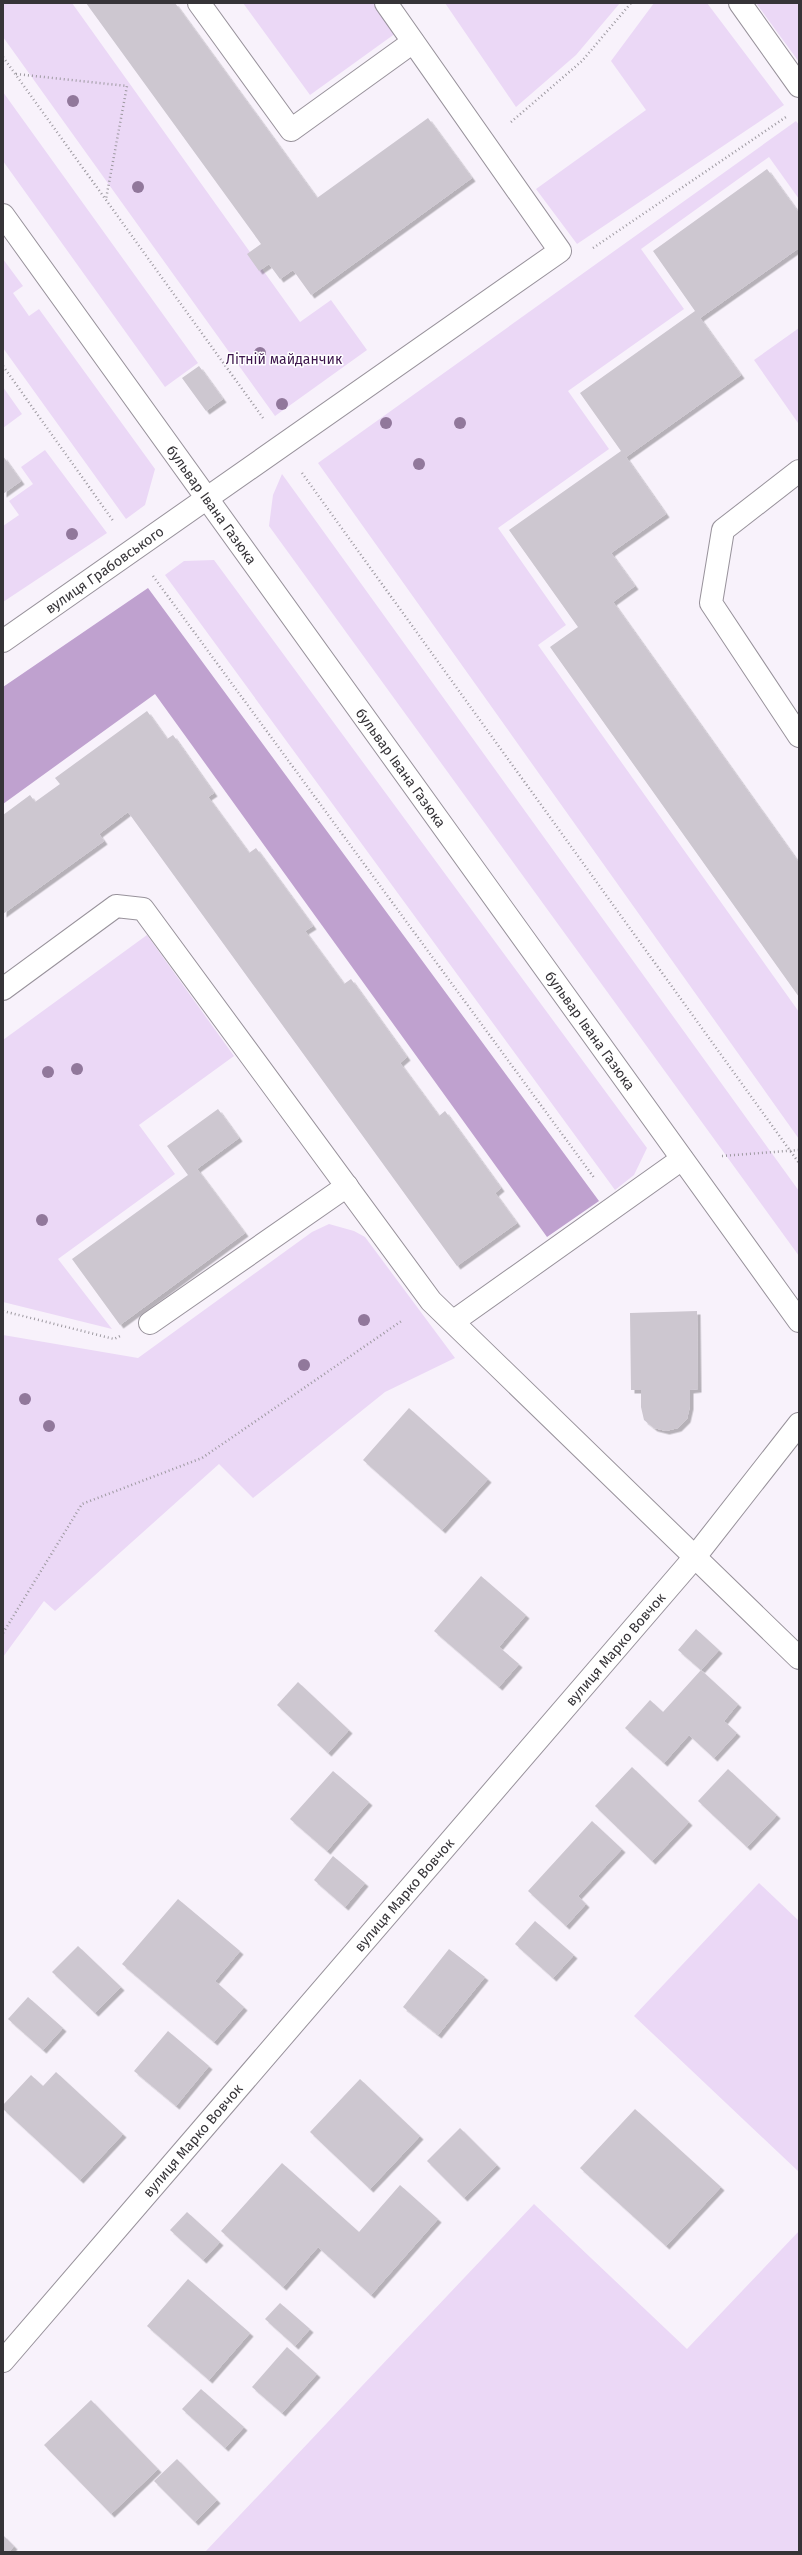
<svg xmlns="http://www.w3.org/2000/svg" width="802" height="2555" font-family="'Fira Sans',sans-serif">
<defs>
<filter id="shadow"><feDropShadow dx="3.5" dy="3.5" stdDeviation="0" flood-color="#0004"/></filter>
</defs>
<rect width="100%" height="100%" fill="#f8f2fb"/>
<!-- green -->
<path fill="#ebd8f6" d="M 3,3 L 72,3 L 300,322 L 331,300 L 367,350 L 275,416 L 3,37 Z
M 243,3 L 374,3 L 396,33 L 310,95 Z
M 445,3 L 620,3 L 576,55 L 516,107 Z
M 654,3 L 707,3 L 784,105 L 577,244 L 536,189 L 646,110 L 611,61 Z
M 756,3 L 799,3 L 799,62 Z
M 3,92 L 198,363 L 165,387 L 3,161 Z
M 796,121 L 799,125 L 799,199 L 769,157 L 641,249 L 684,309 L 568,391 L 609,449 L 498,528 L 566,625 L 538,645 L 799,1012 L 799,1139 L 318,463 Z
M 3,259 L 23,286 L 13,293 L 29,316 L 39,309 L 155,469 L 145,505 L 126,519 L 3,348 Z
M 799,328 L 799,422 L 798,423 L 754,360 Z
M 3,387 L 22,414 L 3,428 Z
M 45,450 L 107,533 L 3,602 L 3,526 L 19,515 L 9,501 L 33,484 L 21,467 Z
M 282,474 L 799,1191 L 799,1256 L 269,526 L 273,495 Z
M 214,560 L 647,1148 L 634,1175 L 615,1190 L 165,575 L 184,561 Z
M 147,935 L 234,1056 L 139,1125 L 175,1174 L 58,1259 L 112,1329 L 3,1302 L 3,1040 Z
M 329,1224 L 354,1231 L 365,1237 L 455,1358 L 385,1392 L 253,1498 L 219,1464 L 55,1611 L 44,1601 L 3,1657 L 3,1335 L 138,1358 L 312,1232 Z
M 759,1883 L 799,1921 L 799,2172 L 634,2016 Z
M 534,2204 L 687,2349 L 799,2231 L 799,2552 L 205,2552 Z"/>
<!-- forest -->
<path fill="#bfa1cf" d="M 148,588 L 599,1201 L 547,1237 L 155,694 L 3,804 L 3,687 Z"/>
<!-- building -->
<path fill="#cdc7d0" filter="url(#shadow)" d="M 86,3 L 175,3 L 317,198 L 428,118 L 472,178 L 311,295 L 293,270 L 280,279 L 269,264 L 259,271 L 247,254 L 261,244 Z
M 767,169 L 799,213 L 799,248 L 700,318 L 741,375 L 626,457 L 666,514 L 611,553 L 635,586 L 613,602 L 799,863 L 799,997 L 550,647 L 578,627 L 509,530 L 621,451 L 580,393 L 695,311 L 653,251 Z
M 199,366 L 223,399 L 206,411 L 182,378 Z
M 3,456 L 21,481 L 3,494 Z
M 147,711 L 167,739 L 173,735 L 214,793 L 208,797 L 249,853 L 256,848 L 313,926 L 305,931 L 344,984 L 351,979 L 407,1057 L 400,1063 L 439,1116 L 445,1111 L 501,1188 L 495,1193 L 517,1223 L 457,1266 L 128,812 L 99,834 L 104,841 L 3,914 L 3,815 L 30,795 L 35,802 L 60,784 L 55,778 Z
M 218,1109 L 239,1138 L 197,1169 L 245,1233 L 120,1325 L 72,1259 L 188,1175 L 167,1146 Z
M 697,1311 L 698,1389 L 690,1390 L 690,1406 L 687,1419 L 678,1428 L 666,1431 L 654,1428 L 644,1420 L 641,1407 L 641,1390 L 631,1390 L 630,1313 Z
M 409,1408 L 488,1479 L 442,1530 L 363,1460 Z
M 481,1576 L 526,1615 L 499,1647 L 519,1664 L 499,1687 L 434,1631 Z
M 696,1629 L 719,1650 L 701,1670 L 678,1650 Z
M 701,1670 L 738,1704 L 724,1721 L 737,1733 L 714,1758 L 689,1735 L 664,1763 L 625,1728 L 650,1700 L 663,1712 Z
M 298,1682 L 349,1730 L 328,1753 L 277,1705 Z
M 632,1767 L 689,1822 L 652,1861 L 595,1806 Z
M 728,1769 L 777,1815 L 747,1847 L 698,1801 Z
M 333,1771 L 369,1802 L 327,1851 L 290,1819 Z
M 592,1821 L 622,1849 L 578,1896 L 586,1904 L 566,1926 L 528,1891 Z
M 333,1856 L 365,1883 L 345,1907 L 314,1880 Z
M 178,1899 L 240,1951 L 215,1981 L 244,2007 L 214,2042 L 122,1964 Z
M 535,1921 L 574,1955 L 553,1978 L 515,1944 Z
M 78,1946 L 121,1987 L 95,2013 L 52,1972 Z
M 449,1949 L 485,1977 L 438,2035 L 403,2007 Z
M 28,1997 L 63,2028 L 43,2050 L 8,2019 Z
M 168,2031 L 209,2066 L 176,2106 L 134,2071 Z
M 56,2072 L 123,2134 L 80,2180 L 3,2109 L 3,2105 L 31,2075 L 43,2086 Z
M 360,2079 L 420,2136 L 370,2189 L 310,2132 Z
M 635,2109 L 721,2187 L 666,2246 L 580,2168 Z
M 460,2128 L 497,2165 L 464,2198 L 427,2161 Z
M 282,2163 L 359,2232 L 400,2185 L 438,2219 L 371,2295 L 318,2247 L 283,2287 L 221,2231 Z
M 187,2212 L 220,2242 L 203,2260 L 170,2230 Z
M 188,2279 L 250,2333 L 209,2380 L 147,2326 Z
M 280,2303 L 310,2329 L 295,2346 L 265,2319 Z
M 287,2347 L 317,2374 L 282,2413 L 252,2387 Z
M 201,2389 L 244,2427 L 225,2448 L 182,2409 Z
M 91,2400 L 158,2469 L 111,2514 L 44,2445 Z
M 177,2459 L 217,2500 L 195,2522 L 154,2481 Z
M 3,2535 L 14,2546 L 9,2552 L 3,2552 Z"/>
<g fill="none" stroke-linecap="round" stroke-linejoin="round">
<defs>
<g id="minor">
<path d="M 199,3 L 291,130 L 413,42"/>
<path d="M 740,3 L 799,86"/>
<path id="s1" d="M 3,215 L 799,1321"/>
<path d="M 799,471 L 723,530 L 711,603 L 799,736"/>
<path id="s2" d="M 3,641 L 560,251 L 386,3"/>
<path d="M 3,989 L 116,906 L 143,909 L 431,1301 L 799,1658"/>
<path d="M 454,1321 L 682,1159"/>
<path d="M 150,1323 L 347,1186"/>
<path id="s3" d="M 3,2361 L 694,1558 L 799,1424"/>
</g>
</defs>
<!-- minor casing -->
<use href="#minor" stroke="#98929b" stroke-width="24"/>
<!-- path -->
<path stroke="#9d99a0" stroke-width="2.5" stroke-dasharray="1 3" stroke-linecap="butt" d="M 3,57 L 263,418
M 16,74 L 127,86 L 106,199
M 511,122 L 582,61 L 631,3
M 593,248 L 786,117
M 3,366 L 114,522
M 302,473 L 799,1163
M 153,576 L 595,1179
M 722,1156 L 799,1150
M 3,1311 L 114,1339 L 120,1336
M 3,1633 L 82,1504 L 202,1458 L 403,1320"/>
<!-- minor -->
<use href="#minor" stroke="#fff" stroke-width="22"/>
</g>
<!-- trees -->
<g fill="#91789b">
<circle cx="73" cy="101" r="6"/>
<circle cx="138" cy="187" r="6"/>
<circle cx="260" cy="353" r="6"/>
<circle cx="282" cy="404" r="6"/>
<circle cx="386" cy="423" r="6"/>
<circle cx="460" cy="423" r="6"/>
<circle cx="419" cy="464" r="6"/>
<circle cx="72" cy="534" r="6"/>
<circle cx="77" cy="1069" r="6"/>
<circle cx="48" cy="1072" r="6"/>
<circle cx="42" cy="1220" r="6"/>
<circle cx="364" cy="1320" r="6"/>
<circle cx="304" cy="1365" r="6"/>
<circle cx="25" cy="1399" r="6"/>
<circle cx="49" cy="1426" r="6"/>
</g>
<g text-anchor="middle" stroke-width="3" stroke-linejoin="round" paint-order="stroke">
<!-- park labels -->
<g font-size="14" fill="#3c154c" stroke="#fff">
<text x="284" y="364">Літній майданчик</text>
</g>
<!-- street labels -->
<g font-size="14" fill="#363438" stroke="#fff">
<text dy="5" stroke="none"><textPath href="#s1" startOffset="357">бульвар Івана Газюка</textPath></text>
<text dy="5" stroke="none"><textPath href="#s2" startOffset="124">вулиця Грабовського</textPath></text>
<text dy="5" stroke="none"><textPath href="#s1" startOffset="681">бульвар Івана Газюка</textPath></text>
<text dy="5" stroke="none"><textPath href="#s1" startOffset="1005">бульвар Івана Газюка</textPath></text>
<text dy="5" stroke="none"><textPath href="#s3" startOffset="939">вулиця Марко Вовчок</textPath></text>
<text dy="5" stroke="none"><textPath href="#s3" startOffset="615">вулиця Марко Вовчок</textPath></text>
<text dy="5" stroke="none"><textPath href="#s3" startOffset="291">вулиця Марко Вовчок</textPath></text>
</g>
</g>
<!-- border -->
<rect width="802" height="2555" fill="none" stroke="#363438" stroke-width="8"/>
</svg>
